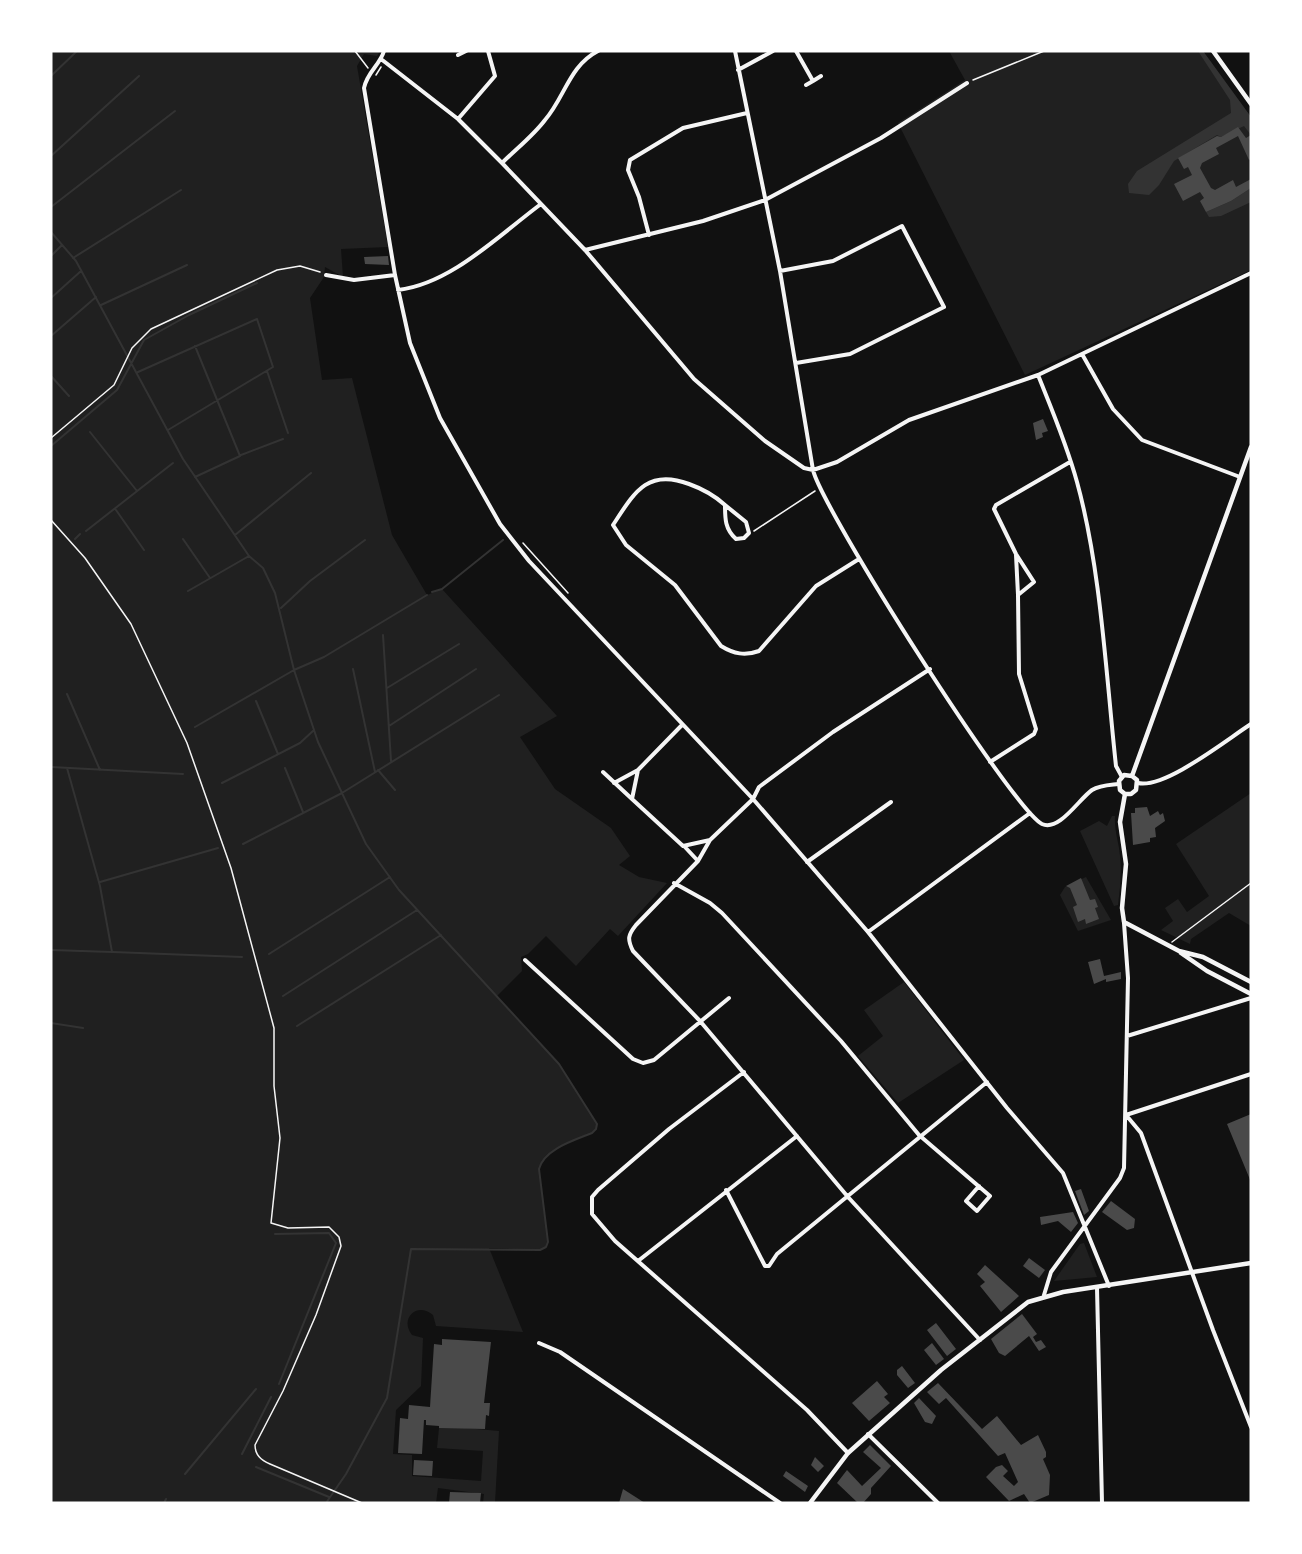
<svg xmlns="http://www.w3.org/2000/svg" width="1302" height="1554" font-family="'Archivo Narrow',sans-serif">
<rect width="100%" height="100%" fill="#111"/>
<!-- green -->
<path fill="#202020" d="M 51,51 L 380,51 L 377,56 L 364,54 L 357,66 L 388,247 L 341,249 L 343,277 L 325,267 L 324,277 L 310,298 L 322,380 L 352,378 L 392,535 L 427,595 L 442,589 L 557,716 L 520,737 L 555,789 L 611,828 L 630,856 L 619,865 L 639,877 L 667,883 L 618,936 L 610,929 L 576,966 L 546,936 L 528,954 L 521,957 L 522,971 L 497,996 L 559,1064 L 597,1124 L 596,1129 L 592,1133 C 575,1140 544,1149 539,1169 L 548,1242 L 546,1247 L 540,1250 L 489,1248 L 523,1332 L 436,1326 L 433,1315 C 417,1301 399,1319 412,1335 L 423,1338 L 421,1386 L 396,1410 L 393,1454 L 412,1455 L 412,1476 L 481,1481 L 483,1451 L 437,1448 L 439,1428 L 443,1426 L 499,1431 L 495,1503 L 483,1503 L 484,1494 L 438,1488 L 436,1503 L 51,1503 Z
M 949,51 L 1203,51 L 1251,117 L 1251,270 L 1025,375 L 898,123 L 965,80 Z
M 1251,793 L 1251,926 L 1229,913 L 1191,939 L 1190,944 L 1161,930 L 1173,921 L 1165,908 L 1178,899 L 1187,912 L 1209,896 L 1176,844 Z
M 1112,816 L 1115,816 C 1114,831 1119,842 1120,856 C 1122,872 1120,889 1118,905 L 1114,906 L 1080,831 L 1099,821 L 1107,826 Z
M 1086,877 L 1111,920 L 1078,931 L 1060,895 L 1065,887 Z
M 904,982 L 964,1060 L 898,1103 L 858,1056 L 883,1036 L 864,1010 Z
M 1084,1243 L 1097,1277 L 1054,1281 L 1080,1244 Z"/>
<!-- water -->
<path fill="#333" d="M 1198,51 L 1203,51 L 1251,117 L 1251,135 L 1244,126 L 1221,137 L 1217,135 L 1174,161 L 1159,185 L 1149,195 L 1129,193 L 1128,184 L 1137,171 L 1231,113 L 1230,100 Z
M 1251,188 L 1251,202 L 1221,216 L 1209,217 L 1206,212 L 1231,201 Z"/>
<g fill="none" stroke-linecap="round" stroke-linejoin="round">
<!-- stream -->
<path stroke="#333" stroke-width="2" d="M 51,76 L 77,51
M 51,156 L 139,76
M 51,207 L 175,111
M 51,232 L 76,261 L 183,459 L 249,556 L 263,568 L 275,593 L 294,670 L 318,742 L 366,844 L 399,890 L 559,1064 L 597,1124 L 596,1129 L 592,1133 C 575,1140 544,1149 539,1169 L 548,1242 L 546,1247 L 540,1250 L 411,1249 L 387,1398 L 346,1474 L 326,1503
M 51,256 L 62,245
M 73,258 L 181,190
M 51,298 L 81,271
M 101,305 L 187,265
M 51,336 L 96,297
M 267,371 L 288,433
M 138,372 L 257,319 L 273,367 L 168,430
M 51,376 L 69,396
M 90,432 L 137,491
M 51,446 L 117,390 L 144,340 L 189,315 L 257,283
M 241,455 L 283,439
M 195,477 L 240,456 L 195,346
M 116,510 L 144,550
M 86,531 L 173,463
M 235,535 L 311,473
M 75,539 L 80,534
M 183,539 L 210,578
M 188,591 L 249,556
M 432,592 L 442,589 L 503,540
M 281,608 L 310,581 L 365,540
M 383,635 L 391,761
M 353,669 L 375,772
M 387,688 L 459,644
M 67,694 L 100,770
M 256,701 L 278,754
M 389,726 L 476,669
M 195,727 L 294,670 L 324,657 L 427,595
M 51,767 L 183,774
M 285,768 L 303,812
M 378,770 L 395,790
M 222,783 L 300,743 L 314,730
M 243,844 L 342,793 L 499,695
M 100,882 L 218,848
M 51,950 L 112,952 L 100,886 L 67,768
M 113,952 L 242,957
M 269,954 L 390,877
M 283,996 L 417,910
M 51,1023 L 83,1028
M 297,1026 L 441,935
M 275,1234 L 329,1233 L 336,1243 L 279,1384
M 242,1454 L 271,1397
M 256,1467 L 329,1497
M 185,1474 L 256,1389
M 164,1503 L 166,1499"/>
</g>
<!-- building -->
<path fill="#4a4a4a" d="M 1238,127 L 1246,138 L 1251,135 L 1251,159 L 1249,160 L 1238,136 L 1216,148 L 1219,154 L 1202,163 L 1200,168 L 1211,188 L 1215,190 L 1233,180 L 1236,187 L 1251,179 L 1251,188 L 1231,201 L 1206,212 L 1200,201 L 1204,198 L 1200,192 L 1183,201 L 1174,184 L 1192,175 L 1188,167 L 1184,169 L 1178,158 L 1217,136 L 1221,137 Z
M 388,256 L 389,265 L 365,264 L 364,257 Z
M 1043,419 L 1048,431 L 1042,433 L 1043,437 L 1036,440 L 1033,423 Z
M 1147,807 L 1150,816 L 1158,811 L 1160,815 L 1163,813 L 1165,821 L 1155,828 L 1156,837 L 1150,838 L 1150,842 L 1133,845 L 1131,813 L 1135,813 L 1135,808 Z
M 1081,878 L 1090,900 L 1095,899 L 1098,907 L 1095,908 L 1099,919 L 1086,924 L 1085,919 L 1078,922 L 1073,907 L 1077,905 L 1070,888 L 1066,886 Z
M 1100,959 L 1104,976 L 1121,972 L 1121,979 L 1106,982 L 1106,979 L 1094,984 L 1088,962 Z
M 1251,1114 L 1251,1182 L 1227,1124 Z
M 1081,1189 L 1089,1211 L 1084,1215 L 1075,1191 Z
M 1111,1201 L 1135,1219 L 1134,1228 L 1127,1230 L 1102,1212 Z
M 1073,1212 L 1078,1223 L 1071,1232 L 1058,1221 L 1041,1225 L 1040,1217 Z
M 1029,1258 L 1045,1270 L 1039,1278 L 1023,1266 Z
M 985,1265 L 1019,1296 L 1001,1312 L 980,1286 L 985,1282 L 977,1274 Z
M 1022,1314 L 1037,1334 L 1033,1337 L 1036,1342 L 1041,1340 L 1046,1347 L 1039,1351 L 1029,1336 L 1005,1356 L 999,1353 L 991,1339 Z
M 936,1323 L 956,1349 L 947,1356 L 927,1330 Z
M 442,1339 L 491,1342 L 484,1403 L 490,1403 L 489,1416 L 486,1415 L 485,1429 L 439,1428 L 439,1426 L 426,1425 L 426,1420 L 424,1420 L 422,1454 L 398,1453 L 400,1418 L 408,1419 L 409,1405 L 430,1407 L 434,1344 L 442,1345 Z
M 932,1343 L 944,1359 L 936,1365 L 924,1350 Z
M 902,1366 L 915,1383 L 908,1388 L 897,1375 L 897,1370 Z
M 877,1381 L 888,1394 L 884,1397 L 890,1403 L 869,1421 L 852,1403 Z
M 938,1383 L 982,1429 L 997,1416 L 1021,1445 L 1038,1435 L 1046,1452 L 1046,1457 L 1043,1459 L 1050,1475 L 1049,1495 L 1030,1503 L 1024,1494 L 1009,1501 L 986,1477 L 996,1467 L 1002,1465 L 1008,1471 L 1003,1476 L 1014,1486 L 1018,1482 L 1005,1453 L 998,1456 L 946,1398 L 939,1404 L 927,1392 Z
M 919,1398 L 936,1416 L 932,1424 L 925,1422 L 914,1403 Z
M 870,1445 L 891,1466 L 871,1488 L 871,1494 L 863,1503 L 858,1503 L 837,1483 L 847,1470 L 862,1486 L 881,1468 L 863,1452 Z
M 815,1457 L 824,1466 L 818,1472 L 811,1465 Z
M 414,1460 L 433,1461 L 432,1476 L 413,1475 Z
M 786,1471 L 808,1486 L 805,1492 L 783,1476 Z
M 623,1489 L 645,1503 L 619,1503 Z
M 450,1492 L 481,1493 L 480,1503 L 449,1503 Z"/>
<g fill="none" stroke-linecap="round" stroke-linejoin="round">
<!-- path -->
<path stroke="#f5f5f5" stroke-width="1.5" d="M 355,51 L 368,68
M 376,75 L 381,67
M 973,80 L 1044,51
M 51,438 L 114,385 L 132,348 L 151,329 L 277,270 L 300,266 L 320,272
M 51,520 L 85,558 L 131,624 L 187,743 L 231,868 L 274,1028 L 274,1086 L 280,1138 L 271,1223 L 288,1228 L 329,1227 L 339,1237 L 341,1246 L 316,1315 L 283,1391 L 255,1445 C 255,1455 261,1460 270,1464 L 362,1503
M 754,531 L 815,491
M 523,543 L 568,593
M 1172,942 L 1251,883"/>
<!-- minor -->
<path stroke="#f5f5f5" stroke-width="4" d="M 384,51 C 380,65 367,72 364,88 L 395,275 L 410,343 L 440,418 L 500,524 L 529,561 L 753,799 L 868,932 L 1007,1108 L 1063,1173 L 1109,1286
M 735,51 L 780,271 L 813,470 C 822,509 1012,809 1042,824 C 1059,832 1079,799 1092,790 C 1100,785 1109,785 1118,784
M 796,51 L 813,81 L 821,76
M 458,55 L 466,51
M 381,59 L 458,119 L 502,163 L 585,250 L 694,379 L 765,441 L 804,468 L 813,470 L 837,462 L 909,420 L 1038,375 L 1251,273
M 738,70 L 773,51
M 806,85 L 813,81
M 458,119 L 495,76 L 488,51
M 502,163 C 516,149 533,136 545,120 C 565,97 569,66 598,51
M 649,235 L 639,197 L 628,170 L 630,160 L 683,128 L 747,113
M 585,250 L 703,221 L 765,200 L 881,138 L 967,83
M 780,271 L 833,261 L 902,226 L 944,307 L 850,354 L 796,363
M 326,275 L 354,280 L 395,275
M 398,290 C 451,284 499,235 541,204
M 1082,354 L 1113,409 L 1142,440 L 1240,477
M 1038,375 C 1052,410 1067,445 1077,482 C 1101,569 1106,675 1116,766 L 1122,777
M 725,505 L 746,522 L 749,533 L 744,538 L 736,539 C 725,529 725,519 725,505 C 714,495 703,489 689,484 C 647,468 634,493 613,525 L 626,545 L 675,585 L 721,646 C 734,654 745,656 759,651 L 816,586 L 859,559
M 1016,555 L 1018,595
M 930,669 L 833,732 L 759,787 L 753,799 L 710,840 L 698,861 L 636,925 C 628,935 627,939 633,951 L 700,1021 L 848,1197 L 980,1340
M 681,726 L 638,770 L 632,799 L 683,846 L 710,840
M 990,762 L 1034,734 L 1036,729 L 1019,674 L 1018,595 L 1034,582 L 1016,554 L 994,509 L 996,505 L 1070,462
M 603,772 L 632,799
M 614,783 L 638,770
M 1138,783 C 1165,789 1226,740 1251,724
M 684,846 L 698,861
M 807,862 L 891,802
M 674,883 L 710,903 L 722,913 L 841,1041 L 919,1135 L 990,1196 L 977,1211 L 966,1201 L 979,1186
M 868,932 L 1030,813
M 525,960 L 633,1059 L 643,1063 L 654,1060 L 729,998
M 1127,1036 L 1251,998
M 744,1072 L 669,1129 L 598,1190 L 592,1197 L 592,1214 L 615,1241 L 807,1410 L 848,1453
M 1126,1115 L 1141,1133 L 1213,1330 L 1251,1427
M 1126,1115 L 1251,1074
M 726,1190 L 765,1266 L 769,1266 L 777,1254 L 987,1082
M 638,1261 L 797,1136
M 1097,1288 L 1102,1503
M 1044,1295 L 1051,1272 L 1120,1178 L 1124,1168 L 1128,978 L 1124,923
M 539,1343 L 560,1352 L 780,1503
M 868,1434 L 938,1503"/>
<!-- tertiary -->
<path stroke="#f5f5f5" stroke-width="4.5" d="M 1213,51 L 1251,104
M 1132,776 L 1251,447
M 1125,794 L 1120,822 L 1126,864 L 1122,908 L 1124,922 L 1179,951 L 1203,957 L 1251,982
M 1125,794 L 1120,790 L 1119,781 L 1124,775 L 1132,776
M 1125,794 L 1131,794 L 1136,790 L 1137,780 L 1132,776
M 1181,953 L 1207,971 L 1251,994
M 810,1503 L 848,1453 L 941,1370 L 1028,1302 L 1063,1292 L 1251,1263"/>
</g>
<!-- border -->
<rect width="1302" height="1554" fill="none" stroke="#ffffff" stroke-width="105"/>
</svg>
